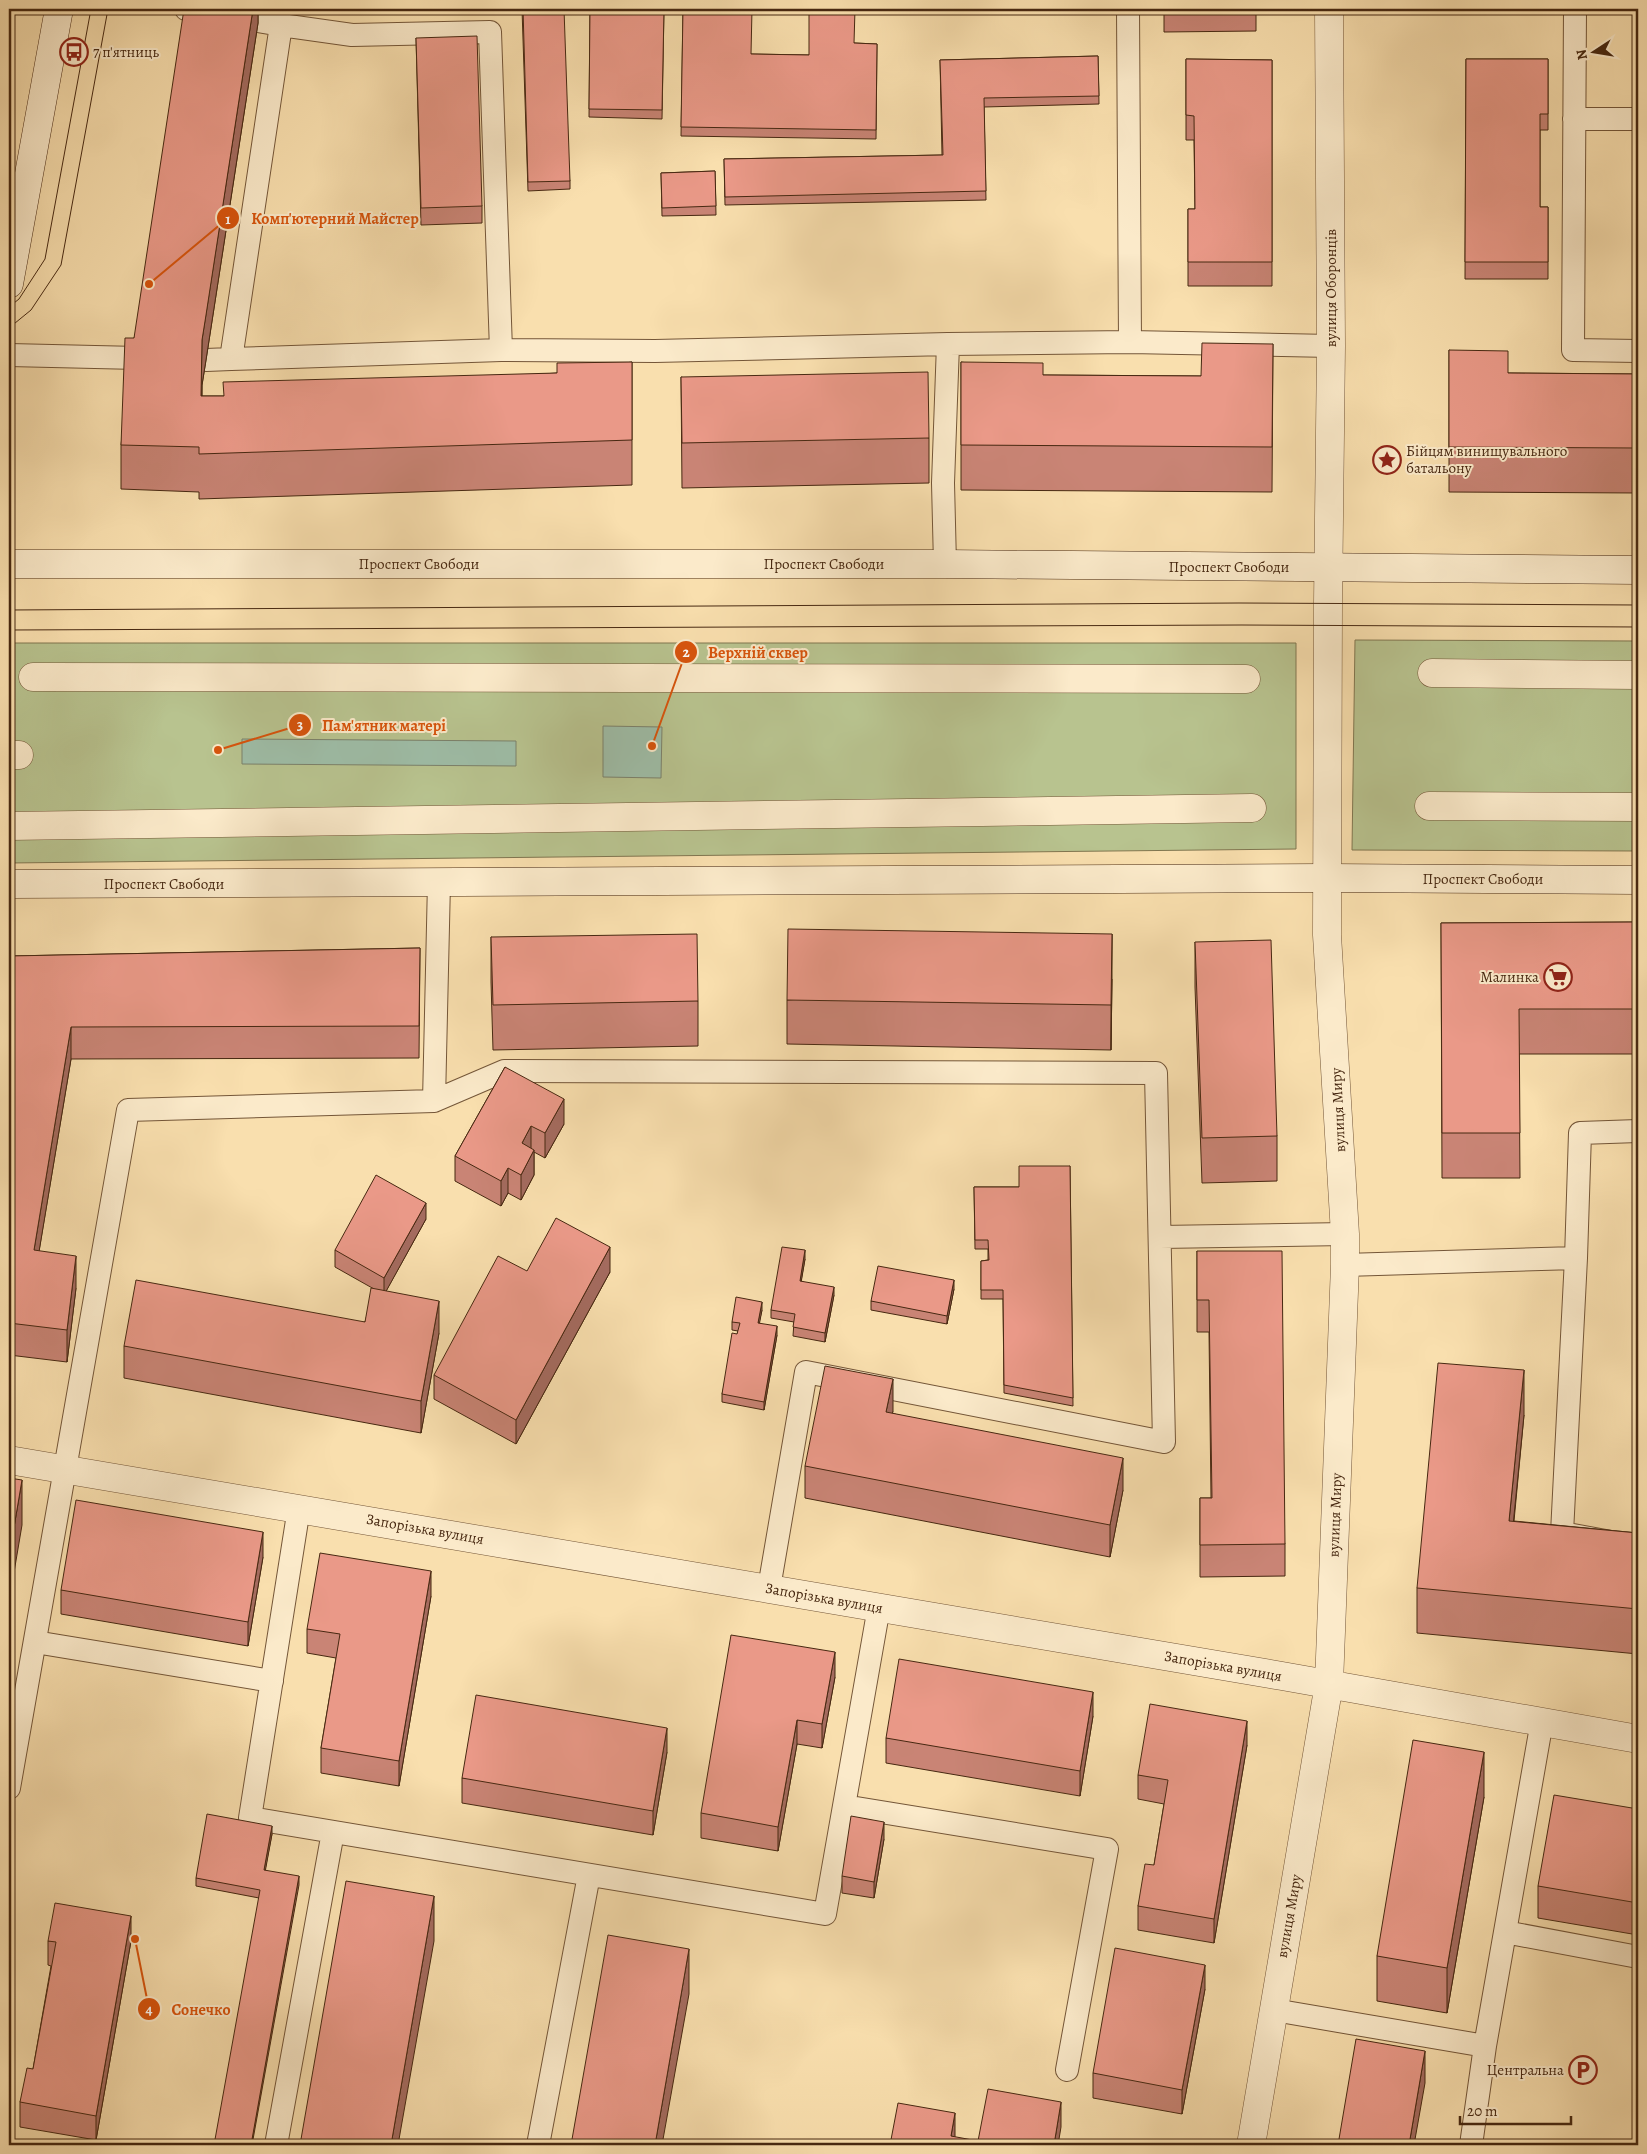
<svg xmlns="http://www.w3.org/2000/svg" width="1647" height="2154" font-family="Alegreya,serif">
<rect width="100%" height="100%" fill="#f9dfae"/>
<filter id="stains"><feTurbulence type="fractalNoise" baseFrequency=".004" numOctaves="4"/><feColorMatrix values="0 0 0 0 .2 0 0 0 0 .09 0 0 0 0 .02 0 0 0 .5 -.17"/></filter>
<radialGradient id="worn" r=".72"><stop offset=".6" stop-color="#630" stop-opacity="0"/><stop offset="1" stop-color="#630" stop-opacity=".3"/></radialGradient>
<!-- green -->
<path fill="#b8c38f" stroke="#807650" d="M 1355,640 L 1638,641 L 1638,851 L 1352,850 Z
M 9,643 L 1296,643 L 1296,849 L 9,863 Z"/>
<!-- water -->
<path fill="#9ebda7" stroke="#7b816b" d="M 603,726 L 662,727 L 661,778 L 603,777 Z
M 242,739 L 516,741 L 516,766 L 242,764 Z"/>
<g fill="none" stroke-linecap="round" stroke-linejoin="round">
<defs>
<path id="service" d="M 186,9 L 281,25 L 231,359 L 501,350 L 655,351 L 948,344 L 1130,342 L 1331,346
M 1128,9 L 1130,342
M 1575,9 L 1573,350 L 1638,351
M 281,25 L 352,35 L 490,32 L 501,350
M 1574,119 L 1638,119
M 9,355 L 138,358
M 206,360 L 231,359
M 945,564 L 943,483 L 948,344
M 434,1101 L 439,882
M 1160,1237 L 1345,1234
M 1576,1258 L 1580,1133 L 1638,1131
M 1345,1265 L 1576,1258 L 1562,1533 L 1638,1547
M 299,1508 L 250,1818 L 825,1914 L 879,1607
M 35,1642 L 272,1681
M 9,1788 L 128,1110 L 434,1101 L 504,1071 L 1156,1073 L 1164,1442 L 806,1372 L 769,1588
M 844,1806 L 1107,1849 L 1067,2070
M 1505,1932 L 1638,1957
M 1274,2010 L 1485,2046 L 1542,1721
M 276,2145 L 333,1832
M 538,2145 L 589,1875
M 1471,2145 L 1485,2046"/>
<path id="pedestrian" d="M 1432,673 L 1638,675
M 33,677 L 1246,679
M 9,755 L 19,755
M 1429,806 L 1638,807
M 9,826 L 1252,808"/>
<path id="minor" d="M 9,1460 L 1282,1676 L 1638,1739
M 1251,2145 L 1329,1684 L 1345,1265 L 1345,1234 L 1327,935 L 1328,604 L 1331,346 L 1329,9"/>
<path id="secondary" d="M 9,284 L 59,9
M 9,564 L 945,564 L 1638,570
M 9,884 L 1327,878 L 1638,880"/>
</defs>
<!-- service casing -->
<use href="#service" stroke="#745638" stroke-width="24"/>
<!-- pedestrian casing -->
<use href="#pedestrian" stroke="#745638" stroke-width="29"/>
<!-- minor casing -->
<use href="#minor" stroke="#745638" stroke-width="29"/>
<!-- secondary casing -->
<use href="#secondary" stroke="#472811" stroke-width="29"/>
<!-- service -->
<use href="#service" stroke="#fbeaca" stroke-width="22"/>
<!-- pedestrian -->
<use href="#pedestrian" stroke="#fbeaca" stroke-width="28"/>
<!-- minor -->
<use href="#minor" stroke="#fbeaca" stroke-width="28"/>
<!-- secondary -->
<use href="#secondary" stroke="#fbeaca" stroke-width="28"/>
<!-- tram -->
<path stroke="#472811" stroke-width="1" d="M 9,307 L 19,299 L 45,259 L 91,9
M 9,328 L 31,310 L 61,265 L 108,9
M 9,610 L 1239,603 L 1638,605
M 9,630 L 1241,625 L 1638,627"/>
</g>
<!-- wall -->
<path fill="#c98475" stroke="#472811" d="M 258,9 L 258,23 L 206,360 L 202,385 L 202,396 L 223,396 L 557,373 L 632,362 L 632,485 L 199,499 L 199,492 L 121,489 L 121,445 L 134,338 Z
M 522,9 L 570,181 L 570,189 L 528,191 Z
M 590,9 L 664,9 L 662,119 L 589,117 Z
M 683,9 L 751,54 L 809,55 L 854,43 L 877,44 L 876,139 L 681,136 Z
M 1164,9 L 1256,9 L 1256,31 L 1164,32 Z
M 416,38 L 482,206 L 482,223 L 421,225 Z
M 1098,56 L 1099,104 L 984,107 L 986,200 L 725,205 L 724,159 L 942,155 L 940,60 Z
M 1186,59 L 1272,60 L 1272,286 L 1188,286 L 1188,209 L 1195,209 L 1194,140 L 1186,140 Z
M 1466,59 L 1548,59 L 1548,130 L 1540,130 L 1540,207 L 1548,207 L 1548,279 L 1465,279 Z
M 715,171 L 716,215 L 662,216 L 661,173 Z
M 1273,344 L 1272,492 L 961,490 L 961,362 L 1043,375 L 1201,376 Z
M 1449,350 L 1508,373 L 1638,374 L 1638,493 L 1449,492 Z
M 681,377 L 929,438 L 929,483 L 682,488 Z
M 1638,922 L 1638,1054 L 1519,1054 L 1520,1178 L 1442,1178 L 1441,923 Z
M 491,937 L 698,1001 L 698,1046 L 493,1050 L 491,982 Z
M 1195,942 L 1277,1136 L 1277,1181 L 1202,1183 L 1195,987 Z
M 420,948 L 419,1058 L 71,1059 L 39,1251 L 76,1288 L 67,1362 L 9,1355 L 9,956 Z
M 1112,979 L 1111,1050 L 787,1044 L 787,1000 Z
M 505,1067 L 564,1124 L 545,1158 L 534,1152 L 534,1175 L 521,1200 L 508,1193 L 501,1206 L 455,1181 L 455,1156 Z
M 1070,1166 L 1073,1406 L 1004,1393 L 1003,1299 L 981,1299 L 981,1261 L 988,1260 L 988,1249 L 975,1249 L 974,1187 L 1019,1187 Z
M 426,1219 L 386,1291 L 439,1333 L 421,1433 L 124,1378 L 124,1346 L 365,1322 L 374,1289 L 335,1267 L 335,1250 Z
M 1197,1251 L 1285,1544 L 1285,1576 L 1200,1577 L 1200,1498 L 1211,1498 L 1209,1332 L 1197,1332 Z
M 805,1259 L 801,1281 L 834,1295 L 825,1342 L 793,1336 L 794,1322 L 771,1318 L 771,1310 Z
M 527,1271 L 610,1272 L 516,1444 L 434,1399 L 434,1375 Z
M 954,1289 L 947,1324 L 871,1310 L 871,1301 Z
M 762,1310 L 759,1323 L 777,1335 L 764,1410 L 722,1402 L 722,1394 L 738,1331 L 732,1330 L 732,1322 Z
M 893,1411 L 892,1413 L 1123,1490 L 1110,1557 L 805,1498 L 805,1466 Z
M 1524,1415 L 1514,1521 L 1638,1533 L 1638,1654 L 1417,1633 L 1417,1588 Z
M 263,1557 L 248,1646 L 61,1614 L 61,1590 Z
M 431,1596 L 399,1786 L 321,1773 L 321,1748 L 336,1658 L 307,1653 L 307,1629 Z
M 835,1677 L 822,1748 L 797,1744 L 778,1851 L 701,1838 L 701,1813 Z
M 1093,1716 L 1080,1796 L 886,1763 L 886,1738 Z
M 1247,1745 L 1214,1943 L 1138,1930 L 1138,1906 L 1154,1865 L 1164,1804 L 1138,1799 L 1138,1775 Z
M 667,1752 L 653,1835 L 462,1803 L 462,1778 Z
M 1484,1797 L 1447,2013 L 1377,2001 L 1377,1956 Z
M 1638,1809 L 1638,1935 L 1538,1918 L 1538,1886 Z
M 272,1834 L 265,1870 L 299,1885 L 259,1898 L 196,1886 L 196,1878 Z
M 884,1839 L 874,1898 L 842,1893 L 842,1876 Z
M 48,1941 L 131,1941 L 96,2140 L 20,2127 L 20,2102 L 33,2069 L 51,1966 L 48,1965 Z
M 1205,1989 L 1182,2114 L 1093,2098 L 1093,2073 Z"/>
<!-- shaded-wall -->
<path fill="#a46b5f" stroke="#472811" d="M 253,9 L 258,9 L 258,23 L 206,360 L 202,385 L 201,441 L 201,396 L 202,340 Z
M 1112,934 L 1112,979 L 1111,1050 L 1111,1005 Z
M 71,1027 L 71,1059 L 34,1282 L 34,1250 Z
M 564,1099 L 564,1124 L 545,1158 L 545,1133 Z
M 531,1126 L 531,1150 L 522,1143 Z
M 534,1150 L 534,1175 L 521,1200 L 521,1175 Z
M 508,1168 L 508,1193 L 501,1206 L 501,1181 Z
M 426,1203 L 426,1219 L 384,1295 L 384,1278 Z
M 610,1247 L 610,1272 L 516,1444 L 516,1420 Z
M 805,1250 L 805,1259 L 800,1289 L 800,1281 Z
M 76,1256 L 76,1288 L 67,1362 L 67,1330 Z
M 954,1280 L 954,1289 L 947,1324 L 947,1316 Z
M 834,1287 L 834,1295 L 825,1342 L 825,1333 Z
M 439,1301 L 439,1333 L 421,1433 L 421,1401 Z
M 762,1302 L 762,1310 L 758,1331 L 758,1323 Z
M 777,1326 L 777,1335 L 764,1410 L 764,1402 Z
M 1524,1370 L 1524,1415 L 1509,1566 L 1509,1521 Z
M 893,1379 L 893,1411 L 886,1444 L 886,1412 Z
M 1123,1458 L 1123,1490 L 1110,1557 L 1110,1525 Z
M 22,1480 L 22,1525 L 9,1602 L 9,1557 Z
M 263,1532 L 263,1557 L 248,1646 L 248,1622 Z
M 431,1571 L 431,1596 L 399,1786 L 399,1761 Z
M 835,1652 L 835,1677 L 822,1748 L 822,1724 Z
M 1093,1692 L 1093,1716 L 1080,1796 L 1080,1771 Z
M 797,1720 L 797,1744 L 778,1851 L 778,1827 Z
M 1247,1721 L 1247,1745 L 1214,1943 L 1214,1919 Z
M 667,1728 L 667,1752 L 653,1835 L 653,1811 Z
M 1484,1752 L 1484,1797 L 1447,2013 L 1447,1968 Z
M 884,1822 L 884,1839 L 874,1898 L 874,1882 Z
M 272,1826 L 272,1834 L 264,1878 L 264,1870 Z
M 299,1876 L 299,1885 L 252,2145 L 251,2145 Z
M 434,1896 L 434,1941 L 398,2145 L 391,2145 Z
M 131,1916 L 131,1941 L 96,2140 L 96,2116 Z
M 689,1949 L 689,1994 L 662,2145 L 655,2145 Z
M 1205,1965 L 1205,1989 L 1182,2114 L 1182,2090 Z
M 1425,2051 L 1425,2083 L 1414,2145 L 1409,2145 Z
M 1061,2102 L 1061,2127 L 1058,2145 L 1054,2145 Z
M 955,2113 L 955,2138 L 951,2136 Z"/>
<!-- building -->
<path fill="#ea9988" stroke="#472811" d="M 184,9 L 253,9 L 206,315 L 202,340 L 201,396 L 224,396 L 223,382 L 557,373 L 557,363 L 632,362 L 632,440 L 199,454 L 199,447 L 121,445 L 125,338 L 134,338 Z
M 523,9 L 564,9 L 570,181 L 528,182 Z
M 590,9 L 664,9 L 662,110 L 589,109 Z
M 683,9 L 752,9 L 751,54 L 809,55 L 809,9 L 855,9 L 854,43 L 877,44 L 876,130 L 681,127 Z
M 477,36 L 482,206 L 421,208 L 416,38 Z
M 1098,56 L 1099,96 L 984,98 L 986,191 L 725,197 L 724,159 L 943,155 L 940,60 Z
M 1186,59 L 1272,60 L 1272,262 L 1188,262 L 1188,209 L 1195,209 L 1194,116 L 1186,115 Z
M 1466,59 L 1548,59 L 1548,114 L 1540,114 L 1540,207 L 1548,207 L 1548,262 L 1465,262 Z
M 715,171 L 716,206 L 662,208 L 661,173 Z
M 1202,343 L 1273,344 L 1272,447 L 961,445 L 961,362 L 1043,363 L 1043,375 L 1201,376 Z
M 1449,350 L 1508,351 L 1508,373 L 1638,374 L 1638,448 L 1449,447 Z
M 928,372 L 929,438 L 682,443 L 681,377 Z
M 1638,922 L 1638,1009 L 1519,1009 L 1520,1133 L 1442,1133 L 1441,923 Z
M 788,929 L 1112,934 L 1111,1005 L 787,1000 Z
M 697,934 L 698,1001 L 493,1005 L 491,937 Z
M 1271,940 L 1277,1136 L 1202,1138 L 1195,942 Z
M 420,948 L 419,1026 L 71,1027 L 34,1250 L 76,1256 L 67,1330 L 9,1323 L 9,956 Z
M 505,1067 L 564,1099 L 545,1133 L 531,1126 L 522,1143 L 534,1150 L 521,1175 L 508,1168 L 501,1181 L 455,1156 Z
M 1019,1166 L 1070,1166 L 1073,1398 L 1004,1385 L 1003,1290 L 981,1290 L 981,1261 L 989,1260 L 988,1240 L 975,1240 L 974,1187 L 1019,1187 Z
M 376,1175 L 426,1203 L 384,1278 L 335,1250 Z
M 556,1218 L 610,1247 L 516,1420 L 434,1375 L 498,1256 L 527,1271 Z
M 782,1247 L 805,1250 L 800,1281 L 834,1287 L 825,1333 L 793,1327 L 795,1314 L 771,1310 Z
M 1197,1251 L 1282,1251 L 1285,1544 L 1200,1545 L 1200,1498 L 1212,1498 L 1209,1300 L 1197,1300 Z
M 878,1266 L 954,1280 L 947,1316 L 871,1301 Z
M 136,1280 L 365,1322 L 371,1288 L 439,1301 L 421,1401 L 124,1346 Z
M 736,1297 L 762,1302 L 758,1323 L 777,1326 L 764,1402 L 722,1394 L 732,1333 L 737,1334 L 740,1323 L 732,1322 Z
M 1438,1363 L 1524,1370 L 1509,1521 L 1638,1533 L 1638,1609 L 1417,1588 Z
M 825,1366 L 893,1379 L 886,1412 L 1123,1458 L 1110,1525 L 805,1466 Z
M 9,1478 L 22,1480 L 9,1557 Z
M 76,1500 L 263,1532 L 248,1622 L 61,1590 Z
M 320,1553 L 431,1571 L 399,1761 L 321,1748 L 340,1634 L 307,1629 Z
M 731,1635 L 835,1652 L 822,1724 L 797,1720 L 778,1827 L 701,1813 Z
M 899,1659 L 1093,1692 L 1080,1771 L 886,1738 Z
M 476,1695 L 667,1728 L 653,1811 L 462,1778 Z
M 1150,1704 L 1247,1721 L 1214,1919 L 1138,1906 L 1145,1864 L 1154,1865 L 1168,1780 L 1138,1775 Z
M 1413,1740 L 1484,1752 L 1447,1968 L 1377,1956 Z
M 1554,1795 L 1638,1809 L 1638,1903 L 1538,1886 Z
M 207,1814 L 272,1826 L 264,1870 L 299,1876 L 251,2145 L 214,2145 L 260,1890 L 196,1878 Z
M 851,1816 L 884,1822 L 874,1882 L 842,1876 Z
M 346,1881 L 434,1896 L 391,2145 L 300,2145 Z
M 55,1903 L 131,1916 L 96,2116 L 20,2102 L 27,2068 L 33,2069 L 56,1942 L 48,1941 Z
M 608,1935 L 689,1949 L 655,2145 L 571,2145 Z
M 1115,1948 L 1205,1965 L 1182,2090 L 1093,2073 Z
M 1356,2039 L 1425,2051 L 1409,2145 L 1338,2145 Z
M 988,2089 L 1061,2102 L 1054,2145 L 890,2145 L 898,2103 L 955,2113 L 951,2136 L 978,2141 Z
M 116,2143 L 126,2145 L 115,2145 Z"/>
<!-- icons -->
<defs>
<symbol id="bus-ring" viewBox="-11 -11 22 22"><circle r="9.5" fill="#fbeaca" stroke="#8f2418" stroke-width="1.5"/><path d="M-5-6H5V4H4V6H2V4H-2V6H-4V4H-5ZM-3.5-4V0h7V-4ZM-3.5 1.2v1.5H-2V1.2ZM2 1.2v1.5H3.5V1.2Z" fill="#8f2418"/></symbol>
<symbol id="sight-ring" viewBox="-11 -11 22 22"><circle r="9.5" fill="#fbeaca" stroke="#8f2418" stroke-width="1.5"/><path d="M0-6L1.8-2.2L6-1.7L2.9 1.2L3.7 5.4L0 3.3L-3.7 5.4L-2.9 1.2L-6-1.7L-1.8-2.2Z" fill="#8f2418"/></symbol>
<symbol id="supermarket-ring" viewBox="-11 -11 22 22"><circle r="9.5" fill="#fbeaca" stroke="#8f2418" stroke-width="1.5"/><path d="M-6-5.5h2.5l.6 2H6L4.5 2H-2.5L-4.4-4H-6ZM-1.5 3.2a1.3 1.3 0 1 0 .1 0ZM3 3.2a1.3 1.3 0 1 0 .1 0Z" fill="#8f2418"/></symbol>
<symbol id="parking-ring" viewBox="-11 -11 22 22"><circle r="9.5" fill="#fbeaca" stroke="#8f2418" stroke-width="1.5"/><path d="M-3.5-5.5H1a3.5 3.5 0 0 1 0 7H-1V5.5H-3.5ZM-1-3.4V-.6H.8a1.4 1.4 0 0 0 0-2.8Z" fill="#8f2418"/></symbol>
</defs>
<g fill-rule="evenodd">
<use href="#bus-ring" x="58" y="36" width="32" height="32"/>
<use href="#sight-ring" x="1371" y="444" width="32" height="32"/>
<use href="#supermarket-ring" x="1542" y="961" width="32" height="32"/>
<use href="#parking-ring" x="1567" y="2054" width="32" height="32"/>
</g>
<g text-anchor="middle" stroke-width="4" stroke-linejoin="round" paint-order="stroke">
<!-- poi labels -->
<g font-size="15" fill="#472811" stroke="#fbeaca" text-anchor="start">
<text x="93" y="57">7 п'ятниць</text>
<text x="1406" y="456">Бійцям винищувального<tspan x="1406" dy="17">батальону</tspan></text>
<text x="1539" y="982" text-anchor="end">Малинка</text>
<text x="1564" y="2075" text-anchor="end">Центральна</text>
</g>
<!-- street labels -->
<g font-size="15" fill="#472811" stroke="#fbeaca">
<text transform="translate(1331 288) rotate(-90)" y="5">вулиця Оборонців</text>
<text x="419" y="569">Проспект Свободи</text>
<text x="824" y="569">Проспект Свободи</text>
<text x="1229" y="572">Проспект Свободи</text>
<text x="1483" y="884">Проспект Свободи</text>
<text x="164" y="889">Проспект Свободи</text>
<text transform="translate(1338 1110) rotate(-93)" y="5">вулиця Миру</text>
<text transform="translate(1335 1515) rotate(-88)" y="5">вулиця Миру</text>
<text transform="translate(425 1529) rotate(10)" y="5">Запорізька вулиця</text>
<text transform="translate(824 1598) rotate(10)" y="5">Запорізька вулиця</text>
<text transform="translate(1223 1666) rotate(10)" y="5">Запорізька вулиця</text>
<text transform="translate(1289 1916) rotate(-80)" y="5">вулиця Миру</text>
</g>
</g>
<!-- callouts -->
<path fill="none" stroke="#d8540c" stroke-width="2" d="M149 284L228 218M652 746L686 652M218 750L300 725M135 1939L149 2009"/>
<g fill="#d8540c" stroke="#fbeaca" stroke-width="2">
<circle cx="149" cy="284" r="5"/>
<circle cx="652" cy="746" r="5"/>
<circle cx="218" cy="750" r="5"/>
<circle cx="135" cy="1939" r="5"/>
<circle cx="228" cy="218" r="12"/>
<circle cx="686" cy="652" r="12"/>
<circle cx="300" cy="725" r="12"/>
<circle cx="149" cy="2009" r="12"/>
</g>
<g font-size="15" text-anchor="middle" font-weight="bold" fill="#fff">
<text x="228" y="224">1</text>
<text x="686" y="657">2</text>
<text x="300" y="730">3</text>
<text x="149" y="2014">4</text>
</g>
<g font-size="16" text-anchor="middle" font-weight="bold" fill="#d8540c" stroke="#fbeaca" stroke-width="4" stroke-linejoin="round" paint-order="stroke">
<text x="335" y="224">Комп'ютерний Майстер</text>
<text x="758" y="658">Верхній сквер</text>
<text x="384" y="731">Пам'ятник матері</text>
<text x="201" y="2015">Сонечко</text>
</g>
<!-- margin -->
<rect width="1647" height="2154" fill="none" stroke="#f9dfae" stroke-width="30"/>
<rect x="10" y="10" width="1627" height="2134" fill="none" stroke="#472811" stroke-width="2.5"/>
<rect x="15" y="15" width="1617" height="2124" fill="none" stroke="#472811"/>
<!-- north arrow -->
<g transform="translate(1594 52) rotate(258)" stroke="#fbeaca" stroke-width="4" paint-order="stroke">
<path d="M0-4L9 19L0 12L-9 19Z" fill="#472811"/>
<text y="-8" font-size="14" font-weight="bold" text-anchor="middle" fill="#472811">N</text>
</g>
<!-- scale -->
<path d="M1460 2116v8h111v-8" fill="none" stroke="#472811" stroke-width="2.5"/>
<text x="1467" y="2116" font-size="15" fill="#472811" stroke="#fbeaca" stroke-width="4" paint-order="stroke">20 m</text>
<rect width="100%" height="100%" filter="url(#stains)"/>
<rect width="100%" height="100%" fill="url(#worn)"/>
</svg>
